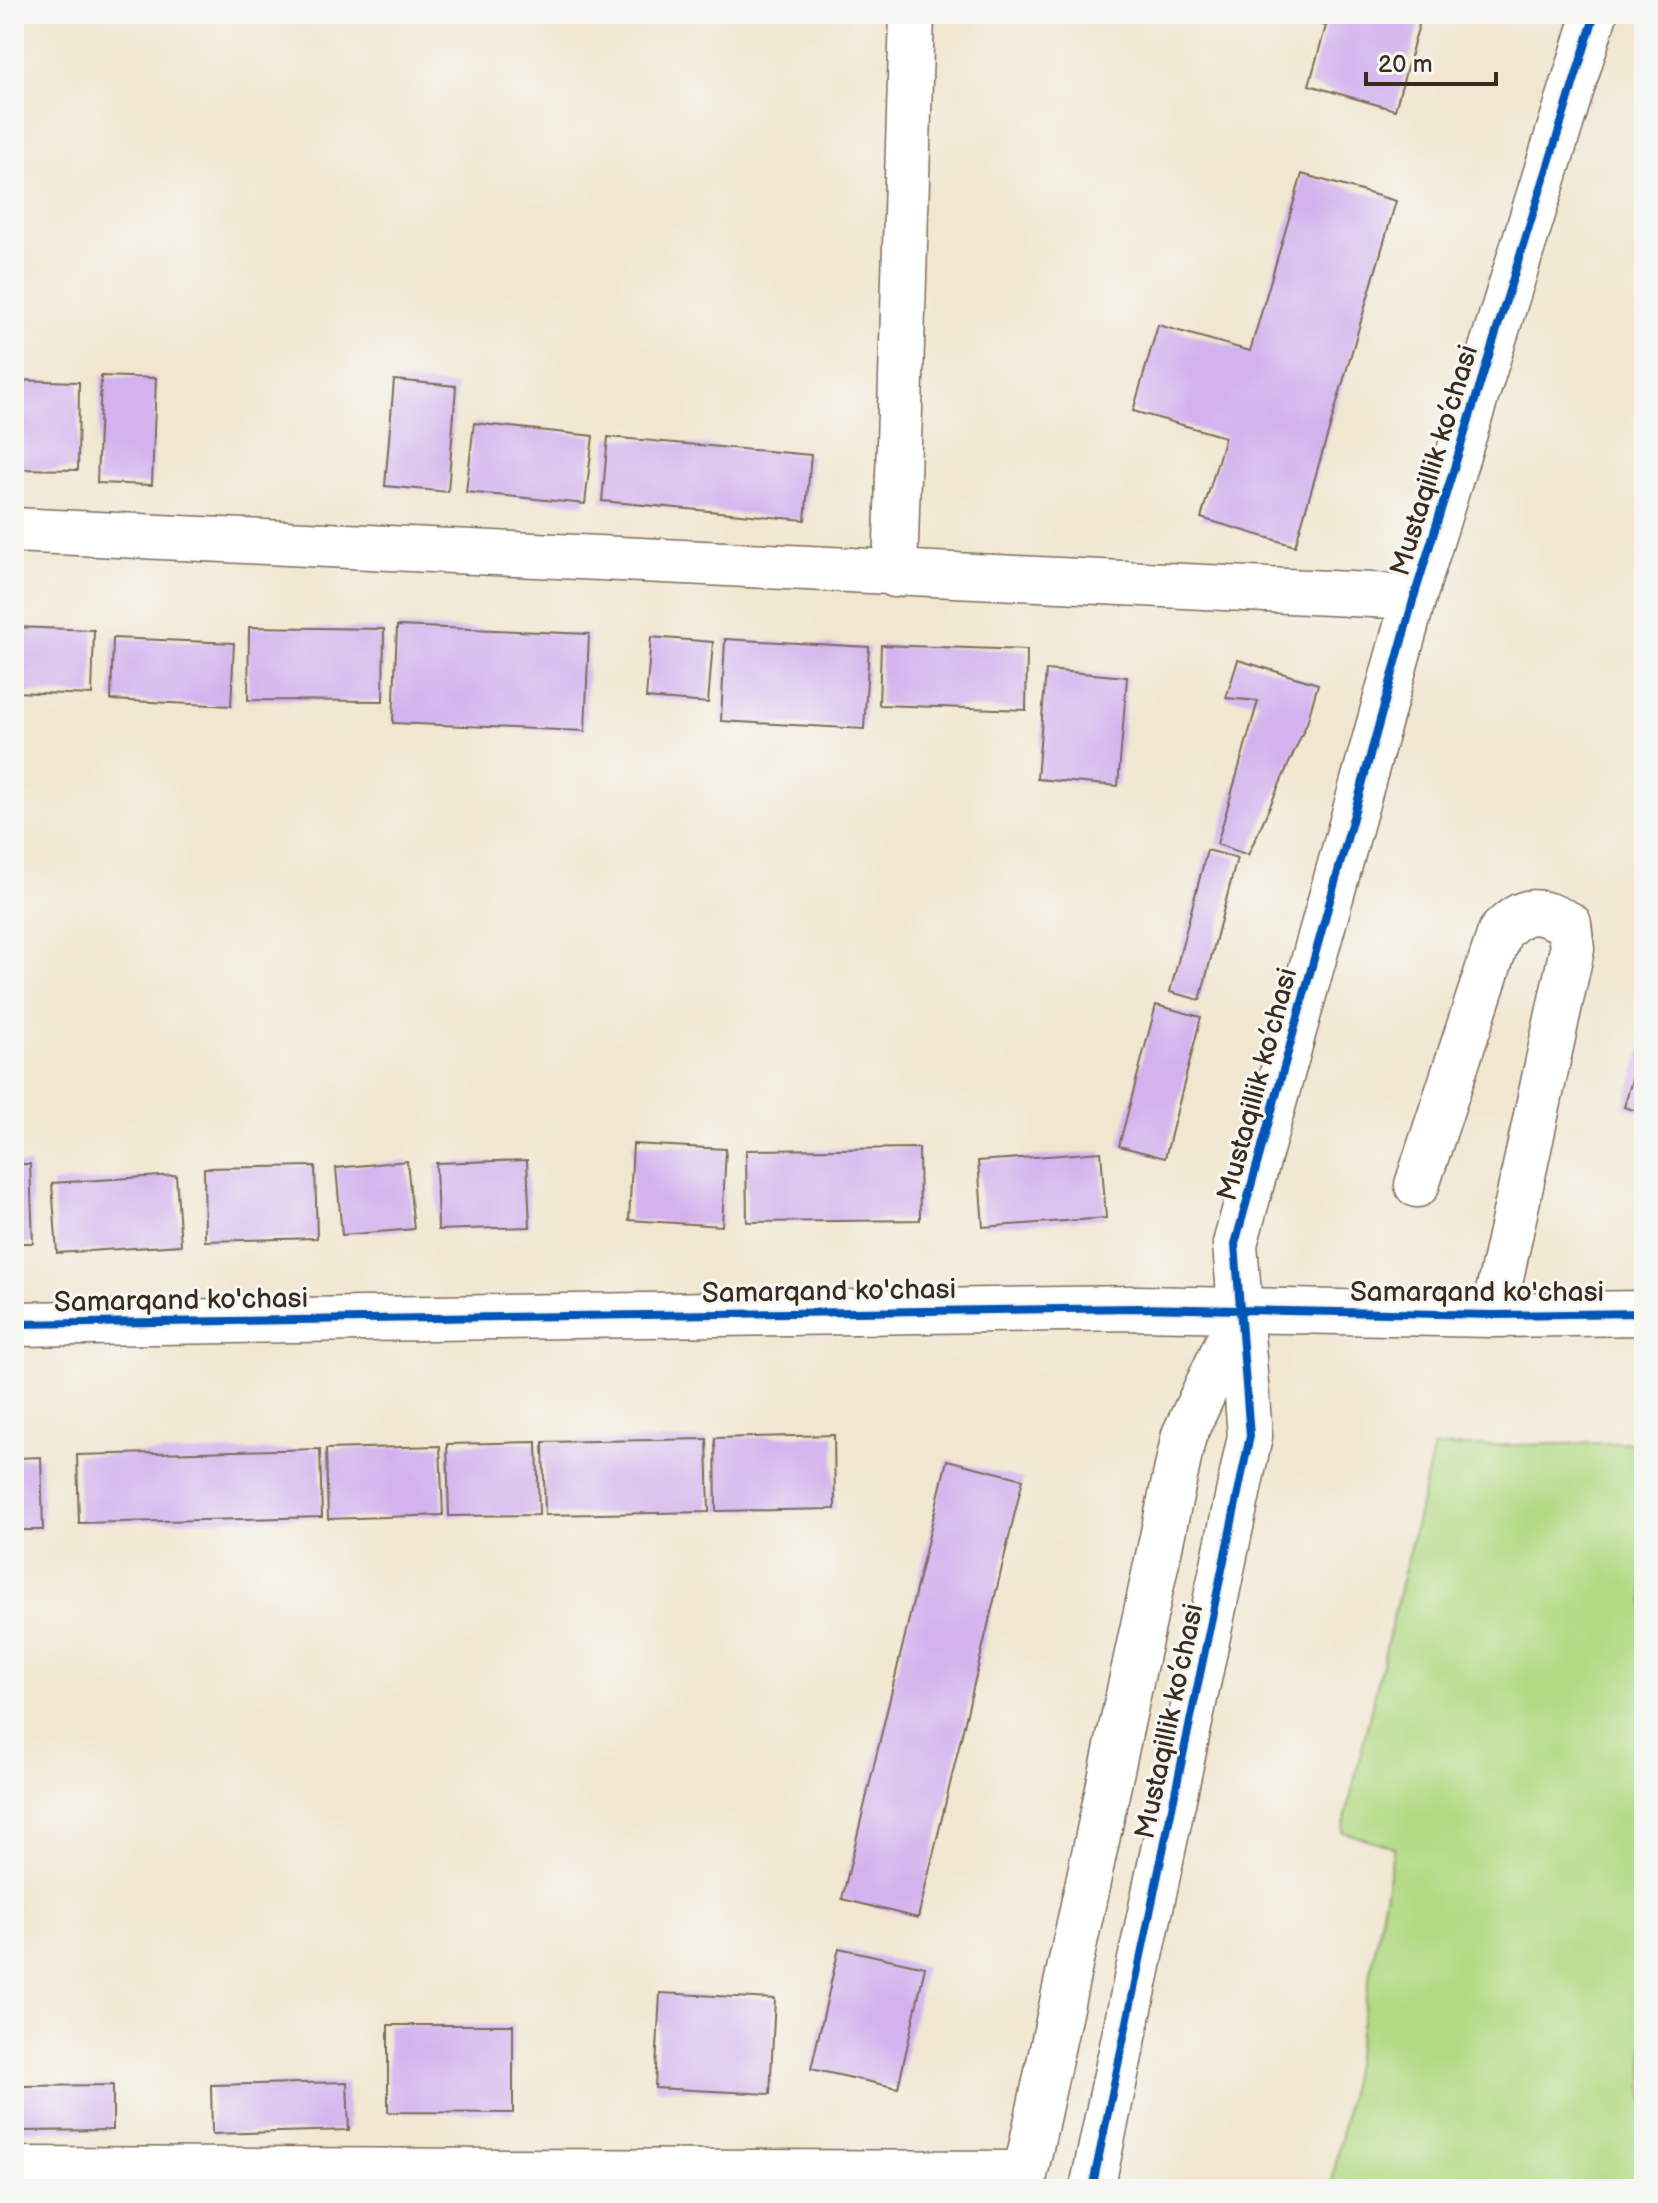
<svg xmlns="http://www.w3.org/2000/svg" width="1658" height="2203" font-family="'Balsamiq Sans',sans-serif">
<rect width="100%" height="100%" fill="#f6f6f2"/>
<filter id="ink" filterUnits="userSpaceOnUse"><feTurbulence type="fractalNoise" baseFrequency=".0125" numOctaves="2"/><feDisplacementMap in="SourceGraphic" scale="16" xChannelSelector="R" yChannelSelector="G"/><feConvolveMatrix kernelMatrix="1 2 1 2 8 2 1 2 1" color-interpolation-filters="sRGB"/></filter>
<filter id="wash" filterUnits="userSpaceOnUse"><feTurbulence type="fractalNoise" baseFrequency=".006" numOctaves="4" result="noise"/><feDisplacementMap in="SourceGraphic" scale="32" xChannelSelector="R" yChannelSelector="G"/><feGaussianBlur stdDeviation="1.8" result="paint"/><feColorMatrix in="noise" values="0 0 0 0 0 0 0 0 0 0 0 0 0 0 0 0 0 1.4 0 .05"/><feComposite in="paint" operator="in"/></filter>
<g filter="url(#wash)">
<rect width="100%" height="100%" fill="#f1e6cf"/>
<!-- green -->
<path fill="#b2da84" stroke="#768251" stroke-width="2" d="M 1644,1442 L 1644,2189 L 1331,2189 L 1394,1847 L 1342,1832 L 1434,1447 Z"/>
<g id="blocks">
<!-- building -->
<path fill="#d3b2ee" d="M 1287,14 L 1422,14 L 1395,110 L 1309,85 L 1326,26 Z
M 1302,174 L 1396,201 L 1295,546 L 1201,518 L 1225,437 L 1133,411 L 1158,325 L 1250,351 Z
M 101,376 L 156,378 L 152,485 L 97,483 Z
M 14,380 L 79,382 L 78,470 L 14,469 Z
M 394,380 L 456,386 L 448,492 L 385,486 Z
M 474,423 L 593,436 L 585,504 L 466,492 Z
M 608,437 L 811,455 L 805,520 L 602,501 Z
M 397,626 L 589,634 L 585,731 L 393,723 Z
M 14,627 L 94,630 L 92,695 L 14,692 Z
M 249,627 L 384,629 L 383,701 L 248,700 Z
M 651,637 L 713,642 L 708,703 L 646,698 Z
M 113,638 L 234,643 L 231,706 L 111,700 Z
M 725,639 L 869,647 L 864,729 L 721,721 Z
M 881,645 L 1027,650 L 1026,710 L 879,705 Z
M 1238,660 L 1318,684 L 1307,723 L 1248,855 L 1217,844 L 1258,701 L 1226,698 Z
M 1046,670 L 1127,677 L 1118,786 L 1037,779 Z
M 1207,850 L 1237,858 L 1200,1000 L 1170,992 Z
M 1156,1005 L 1201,1017 L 1165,1158 L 1119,1146 Z
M 1643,1042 L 1644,1042 L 1644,1113 L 1624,1107 Z
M 633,1144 L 726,1149 L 722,1226 L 629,1220 Z
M 919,1148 L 920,1220 L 747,1222 L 746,1150 Z
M 1101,1152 L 1106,1218 L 983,1227 L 978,1161 Z
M 527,1160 L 530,1227 L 438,1230 L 436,1163 Z
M 407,1161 L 414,1229 L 342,1235 L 336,1168 Z
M 14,1164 L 30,1164 L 33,1243 L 14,1243 Z
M 315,1166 L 317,1238 L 205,1241 L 204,1168 Z
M 176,1175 L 181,1245 L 57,1253 L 52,1183 Z
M 834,1435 L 835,1509 L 716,1511 L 715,1438 Z
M 707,1439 L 709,1512 L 545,1515 L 543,1442 Z
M 537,1442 L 539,1515 L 449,1516 L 447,1444 Z
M 440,1446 L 443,1515 L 328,1519 L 326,1449 Z
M 320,1449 L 322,1517 L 79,1523 L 77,1455 Z
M 41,1457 L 43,1530 L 14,1530 L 14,1458 Z
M 947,1460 L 1023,1479 L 918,1918 L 842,1899 Z
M 839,1948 L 925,1967 L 898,2088 L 811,2069 Z
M 660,1993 L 775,1999 L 770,2094 L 655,2088 Z
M 388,2025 L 513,2025 L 513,2113 L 388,2112 Z
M 347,2082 L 349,2130 L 212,2134 L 211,2085 Z
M 113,2085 L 113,2130 L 17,2131 L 17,2086 Z"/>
</g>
</g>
<g filter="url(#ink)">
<use href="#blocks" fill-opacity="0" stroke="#7b6c5c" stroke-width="2"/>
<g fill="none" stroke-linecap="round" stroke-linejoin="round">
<defs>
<path id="minor" d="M 14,530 L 1414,597
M 895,575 L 912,14
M 1417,1185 L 1500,932 C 1526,905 1537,909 1569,924 L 1572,949 L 1493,1315
M 14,1324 L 1137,1308 L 1493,1315 L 1644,1313
M 14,2169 L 1025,2173
M 1022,2189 L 1184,1435 L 1241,1313
M 1092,2189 L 1250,1436 L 1235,1244 L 1414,597 L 1595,14"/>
</defs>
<!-- minor casing -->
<use href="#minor" stroke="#7b6c5c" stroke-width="47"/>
<!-- minor -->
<use href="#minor" stroke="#fff" stroke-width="44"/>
<defs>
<path id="cycleway" d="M 14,1324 L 1137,1308 L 1493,1315 L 1644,1313
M 1092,2189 L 1250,1436 L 1235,1244 L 1414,597 L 1595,14"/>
</defs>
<!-- cycleway casing -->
<use href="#cycleway" stroke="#f6f6f2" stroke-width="13"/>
<!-- cycleway -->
<use href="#cycleway" stroke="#0057b8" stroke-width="8"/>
</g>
</g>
<g text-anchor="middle" stroke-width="6" stroke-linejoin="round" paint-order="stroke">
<!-- street labels -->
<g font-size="28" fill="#3b2a1e" stroke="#f6f6f2">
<text transform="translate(1433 460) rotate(-73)" y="10">Mustaqillik ko’chasi</text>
<text transform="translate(1256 1084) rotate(-75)" y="10">Mustaqillik ko’chasi</text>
<text transform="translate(829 1290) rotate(-1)" y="10">Samarqand ko'chasi</text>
<text x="1477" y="1301">Samarqand ko'chasi</text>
<text transform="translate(181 1299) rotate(-1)" y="10">Samarqand ko'chasi</text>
<text transform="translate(1168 1721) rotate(-78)" y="10">Mustaqillik ko’chasi</text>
</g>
</g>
<!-- margin -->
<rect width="1658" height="2203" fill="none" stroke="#f6f6f2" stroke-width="48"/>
<!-- scale -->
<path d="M1366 72v12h130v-12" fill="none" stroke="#3b2a1e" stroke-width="4"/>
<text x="1378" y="72" font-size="24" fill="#3b2a1e" stroke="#f6f6f2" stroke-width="6" paint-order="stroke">20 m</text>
</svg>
